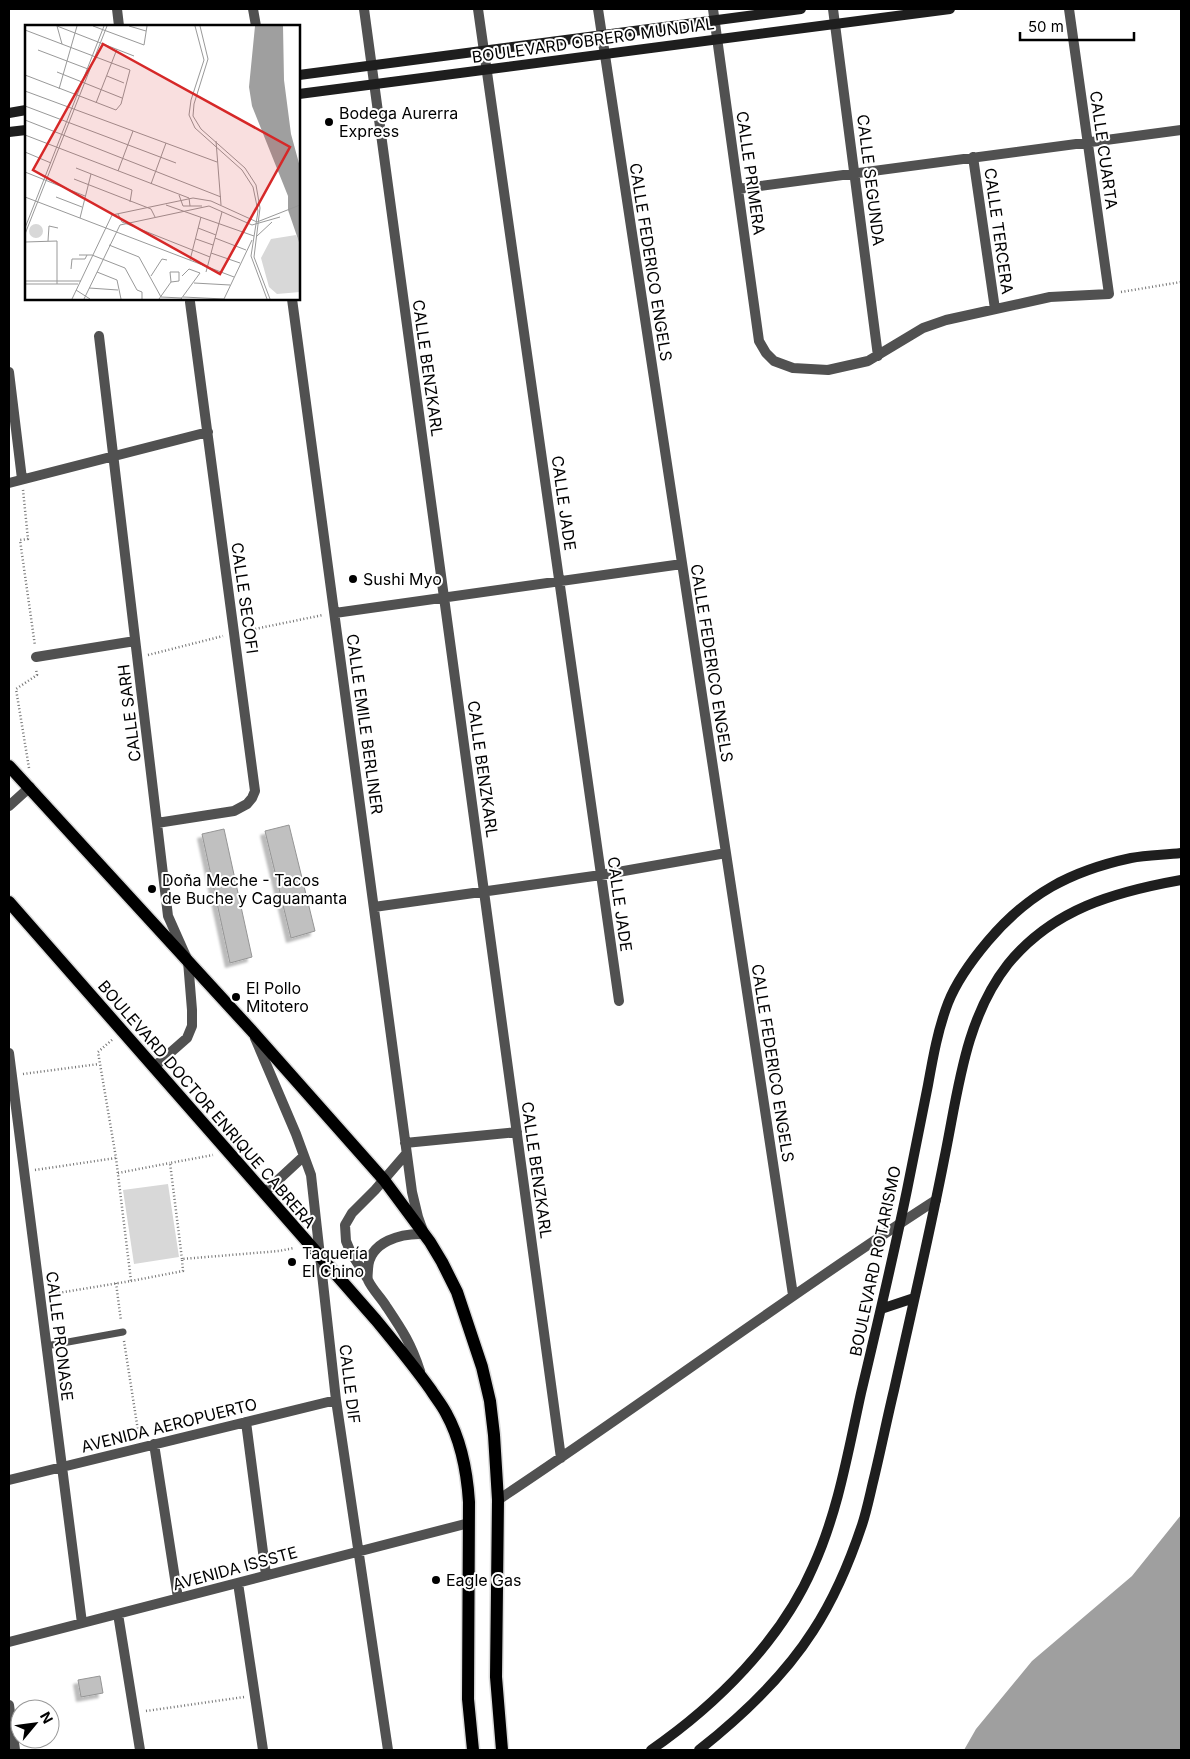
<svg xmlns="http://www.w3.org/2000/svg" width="1190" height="1759" font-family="Inter,sans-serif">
<defs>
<filter id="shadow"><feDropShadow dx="-4.5" dy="4.5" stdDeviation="1" flood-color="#0004"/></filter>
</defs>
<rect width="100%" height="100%" fill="#fff"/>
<!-- green -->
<path fill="#d8d8d8" d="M 168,1184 L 179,1257 L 134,1264 L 123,1190 Z"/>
<!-- water -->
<path fill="#9f9f9f" d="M 1181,1515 L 1181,1750 L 964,1750 L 976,1729 L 1032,1661 L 1132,1576 Z"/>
<!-- building -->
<path fill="#c0c0c0" stroke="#959595" filter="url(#shadow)" d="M 289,825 L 315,931 L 291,938 L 265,831 Z
M 224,829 L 252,957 L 230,963 L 202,834 Z
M 100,1676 L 103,1693 L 81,1697 L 78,1680 Z"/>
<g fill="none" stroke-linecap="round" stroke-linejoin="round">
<defs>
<path id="primary" d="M 9,766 L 252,1031 L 384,1180 L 430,1242 L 442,1262 L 457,1292 L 482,1367 L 490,1401 L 494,1435 L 498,1500 L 496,1677 L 502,1750
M 9,902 L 376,1320 C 395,1343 414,1366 431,1390 C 436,1398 442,1405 446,1413 C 461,1440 467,1471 469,1502 L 468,1699 L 473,1750"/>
</defs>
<!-- primary casing -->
<use href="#primary" stroke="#dbdbdb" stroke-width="15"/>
<!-- path -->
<path stroke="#737373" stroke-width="2.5" stroke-dasharray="1 2.5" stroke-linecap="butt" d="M 1121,292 L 1181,282
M 23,490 L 28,539 L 20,540 L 35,646
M 245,631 L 323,615
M 148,655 L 223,636
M 29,768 L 16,689 L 37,675 L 36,669
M 23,1074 L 99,1064
M 35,1170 L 116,1158
M 118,1173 L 170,1163
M 182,1259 L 170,1163 L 213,1155
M 131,1281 L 183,1271 L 182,1259 L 279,1251 L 294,1248
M 116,1283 L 121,1321
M 52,1294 L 131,1281 L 116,1158 L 98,1052 L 113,1039
M 124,1341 L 139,1437
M 146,1711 L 244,1697"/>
<!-- lane -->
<path stroke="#515151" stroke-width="7" d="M 46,1346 L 123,1332"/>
<!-- street -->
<path stroke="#515151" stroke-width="10" d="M 117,9 L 119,26
M 253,9 L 256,26
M 364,9 L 561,1458
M 478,9 L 619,1001
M 598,9 L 793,1295
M 713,9 L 759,341 L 766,353 L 774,361 L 793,368 L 828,370 L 868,361 L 923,328 L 946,320 L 1050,297 L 1109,294 L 1069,9
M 833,9 L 878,356
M 973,157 L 995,309
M 738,189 L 1181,130
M 292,299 L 412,1192 L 418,1217 L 424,1234 C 402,1233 369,1241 368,1269 C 368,1272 367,1277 368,1280 C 372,1289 381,1298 386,1306 C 402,1330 411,1343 420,1371
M 99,336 L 168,916 L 188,961 L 192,1010 L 192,1026 L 187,1038 L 154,1067
M 9,372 L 22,479
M 9,483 L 208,432
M 335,613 L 682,564
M 36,657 L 135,641
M 9,806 L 30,787
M 157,823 L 234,811 L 247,804 L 252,798 L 255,791 L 190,302
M 374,907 L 601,875 L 726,853
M 255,1038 L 296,1134 L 311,1175 L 336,1400 L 388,1750
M 9,1053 L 82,1623
M 405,1143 L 517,1132
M 264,1193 L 304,1156
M 367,1278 L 351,1253 L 346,1241 L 345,1225 L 352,1213 L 375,1190 L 406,1154
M 246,1422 L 266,1575
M 154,1444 L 178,1598
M 9,1480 L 336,1400
M 498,1500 C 646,1402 787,1296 936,1200
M 238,1583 L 263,1750
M 118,1614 L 140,1750
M 9,1642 L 469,1523
M 9,1705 L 15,1750"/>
<!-- secondary -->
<path stroke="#1e1e1e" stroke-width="10" d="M 299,75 L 801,9
M 299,94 L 950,9
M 9,113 L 26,110
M 9,132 L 26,130
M 881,1309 L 914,1298
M 651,1750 C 716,1705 781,1641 813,1567 C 838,1512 848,1452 861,1393 C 877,1326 893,1258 907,1190 C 914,1155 921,1120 928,1085 C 933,1057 938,1029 948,1003 C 957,980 972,960 988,941 C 1028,894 1070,871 1131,858 C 1147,855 1165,855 1181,853
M 699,1750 C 742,1716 783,1678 813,1631 C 834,1599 850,1561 862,1525 C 867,1510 870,1494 874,1478 C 881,1449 887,1419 894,1390 C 911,1313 929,1237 944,1160 C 958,1093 964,1020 1008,964 C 1053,909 1114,892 1181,880"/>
<!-- primary -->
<use href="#primary" stroke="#000" stroke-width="12"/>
</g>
<!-- markers -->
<g fill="#000" stroke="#fff" stroke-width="2">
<circle cx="329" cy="122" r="5"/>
<circle cx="353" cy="579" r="5"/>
<circle cx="152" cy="889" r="5"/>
<circle cx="236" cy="997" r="5"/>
<circle cx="292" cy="1262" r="5"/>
<circle cx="436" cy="1580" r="5"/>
</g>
<g text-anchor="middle" stroke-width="4" stroke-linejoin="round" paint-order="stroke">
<!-- street labels -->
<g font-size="16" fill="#000" stroke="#fff">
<text transform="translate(593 40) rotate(-8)" y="6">BOULEVARD OBRERO MUNDIAL</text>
<text transform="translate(1104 150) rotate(82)" y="6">CALLE CUARTA</text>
<text transform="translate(751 173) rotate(82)" y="6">CALLE PRIMERA</text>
<text transform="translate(871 180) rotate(83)" y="6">CALLE SEGUNDA</text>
<text transform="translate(999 231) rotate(82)" y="6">CALLE TERCERA</text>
<text transform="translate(651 262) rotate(81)" y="6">CALLE FEDERICO ENGELS</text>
<text transform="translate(428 368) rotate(82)" y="6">CALLE BENZKARL</text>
<text transform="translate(564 503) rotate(82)" y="6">CALLE JADE</text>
<text transform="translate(245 598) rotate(82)" y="6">CALLE SECOFI</text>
<text transform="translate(712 663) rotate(81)" y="6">CALLE FEDERICO ENGELS</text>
<text transform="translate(129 713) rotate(-97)" y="6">CALLE SARH</text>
<text transform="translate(365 724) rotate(82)" y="6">CALLE EMILE BERLINER</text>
<text transform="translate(483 769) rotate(82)" y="6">CALLE BENZKARL</text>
<text transform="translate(620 904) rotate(82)" y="6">CALLE JADE</text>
<text transform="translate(773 1063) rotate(81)" y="6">CALLE FEDERICO ENGELS</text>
<text transform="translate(207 1104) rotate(49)" y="6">BOULEVARD DOCTOR ENRIQUE CABRERA</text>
<text transform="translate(537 1170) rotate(82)" y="6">CALLE BENZKARL</text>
<text transform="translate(875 1261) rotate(-78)" y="6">BOULEVARD ROTARISMO</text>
<text transform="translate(60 1336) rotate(83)" y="6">CALLE PRONASE</text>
<text transform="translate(350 1384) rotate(83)" y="6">CALLE DIF</text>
<text transform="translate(169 1425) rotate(-14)" y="6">AVENIDA AEROPUERTO</text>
<text transform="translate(235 1568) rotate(-15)" y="6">AVENIDA ISSSTE</text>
</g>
<!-- poi labels -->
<g font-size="16" fill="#000" stroke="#fff" text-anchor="start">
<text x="339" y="119">Bodega Aurerra<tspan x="339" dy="18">Express</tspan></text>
<text x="363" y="585">Sushi Myo</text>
<text x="162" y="886">Doña Meche - Tacos<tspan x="162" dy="18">de Buche y Caguamanta</tspan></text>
<text x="246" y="994">El Pollo<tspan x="246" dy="18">Mitotero</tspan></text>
<text x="302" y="1259">Taquería<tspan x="302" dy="18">El Chino</tspan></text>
<text x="446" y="1586">Eagle Gas</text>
</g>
</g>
<!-- overview -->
<g transform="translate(25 25)">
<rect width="275" height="275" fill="#fff"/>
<path d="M4 206a7 7 0 1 1 14 0a7 7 0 1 1-14 0ZM 271,210 L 275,218 L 275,267 L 252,269 L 244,262 L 236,233 L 246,214 Z" fill="#d8d8d8"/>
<path d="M 230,1 L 258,1 L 259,55 L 266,109 L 275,142 L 275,220 L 263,185 L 263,171 L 227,81 L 224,62 Z" fill="#9f9f9f"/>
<path fill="none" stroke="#999" stroke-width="1" d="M 32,1 L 109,31M 32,1 L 37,19M 68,1 L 119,20 L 122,1M 104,1 L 121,6M 170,1 L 179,35 L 166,75 L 164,90 L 170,103 L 217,145 L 228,162 L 233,186 L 226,231 L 242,274M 175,1 L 183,34 L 169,79 L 168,91 L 176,104 L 220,143 L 231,160 L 235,183 L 229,232 L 245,274M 0,5 L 105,45 L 96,79 L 91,85 L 0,50M 13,25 L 63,44M 32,47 L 97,73M 82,51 L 99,58M 34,64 L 52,1M 0,66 L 192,137M 71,78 L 92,24M 0,81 L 151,138M 0,95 L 196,172M 0,110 L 164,173 L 165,181 L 177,181M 191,116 L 196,180M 0,127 L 26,138M 51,143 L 107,165 L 105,177M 93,146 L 108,106M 0,147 L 60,171M 49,154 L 126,184 L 130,192M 126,159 L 141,118M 154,170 L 158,181 L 165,181M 0,172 L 209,252M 31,172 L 57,182M 141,180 L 229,211M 93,189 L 97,197 L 185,232M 55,193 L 66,149M 0,203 L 79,1M 173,203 L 191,210M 0,209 L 82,1M 232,211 L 247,197M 190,213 L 221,225M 171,214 L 188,220M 23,216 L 24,201 L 33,203M 0,217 L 32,216 L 32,259M 84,220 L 114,232 L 136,272 L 157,273M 186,228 L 215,238M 54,230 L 67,230 L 100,243 L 112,265 L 117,267 L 117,274M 165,235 L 176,192M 46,244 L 47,234 L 60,234 L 62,230M 72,247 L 92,255 L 96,274M 181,247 L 197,187M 126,251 L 137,234 L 142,235M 0,256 L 56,256M 169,258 L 205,260M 0,259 L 53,259M 64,263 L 93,265M 51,265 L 65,274M 158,272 L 199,274M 47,274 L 87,190 L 168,173 L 186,176 L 232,197 L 275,180M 59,274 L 95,200 L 184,181 L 227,200 L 255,192M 134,274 L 146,257 L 154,256 L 154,247 L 145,247 L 146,257M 156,274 L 175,248 L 164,244 L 157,251M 199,274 L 227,215"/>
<path fill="#d62828" fill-opacity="0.15" stroke="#d62828" stroke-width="2.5" d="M 78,19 L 265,122 L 195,249 L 8,145 Z"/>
<rect width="275" height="275" fill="none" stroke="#000" stroke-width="2.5"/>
</g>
<!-- border -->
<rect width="1190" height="1759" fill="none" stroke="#000000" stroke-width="20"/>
<!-- north arrow -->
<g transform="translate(35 1724) rotate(61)"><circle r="24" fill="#ffffff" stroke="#999999"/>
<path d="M0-4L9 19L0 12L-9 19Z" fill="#000000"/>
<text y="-8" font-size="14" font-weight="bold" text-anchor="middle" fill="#000000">N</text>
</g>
<!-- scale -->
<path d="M1020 32v8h114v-8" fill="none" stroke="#000000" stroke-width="2.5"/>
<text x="1028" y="32" font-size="15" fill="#000000" stroke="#ffffff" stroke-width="4" paint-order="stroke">50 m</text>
</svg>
